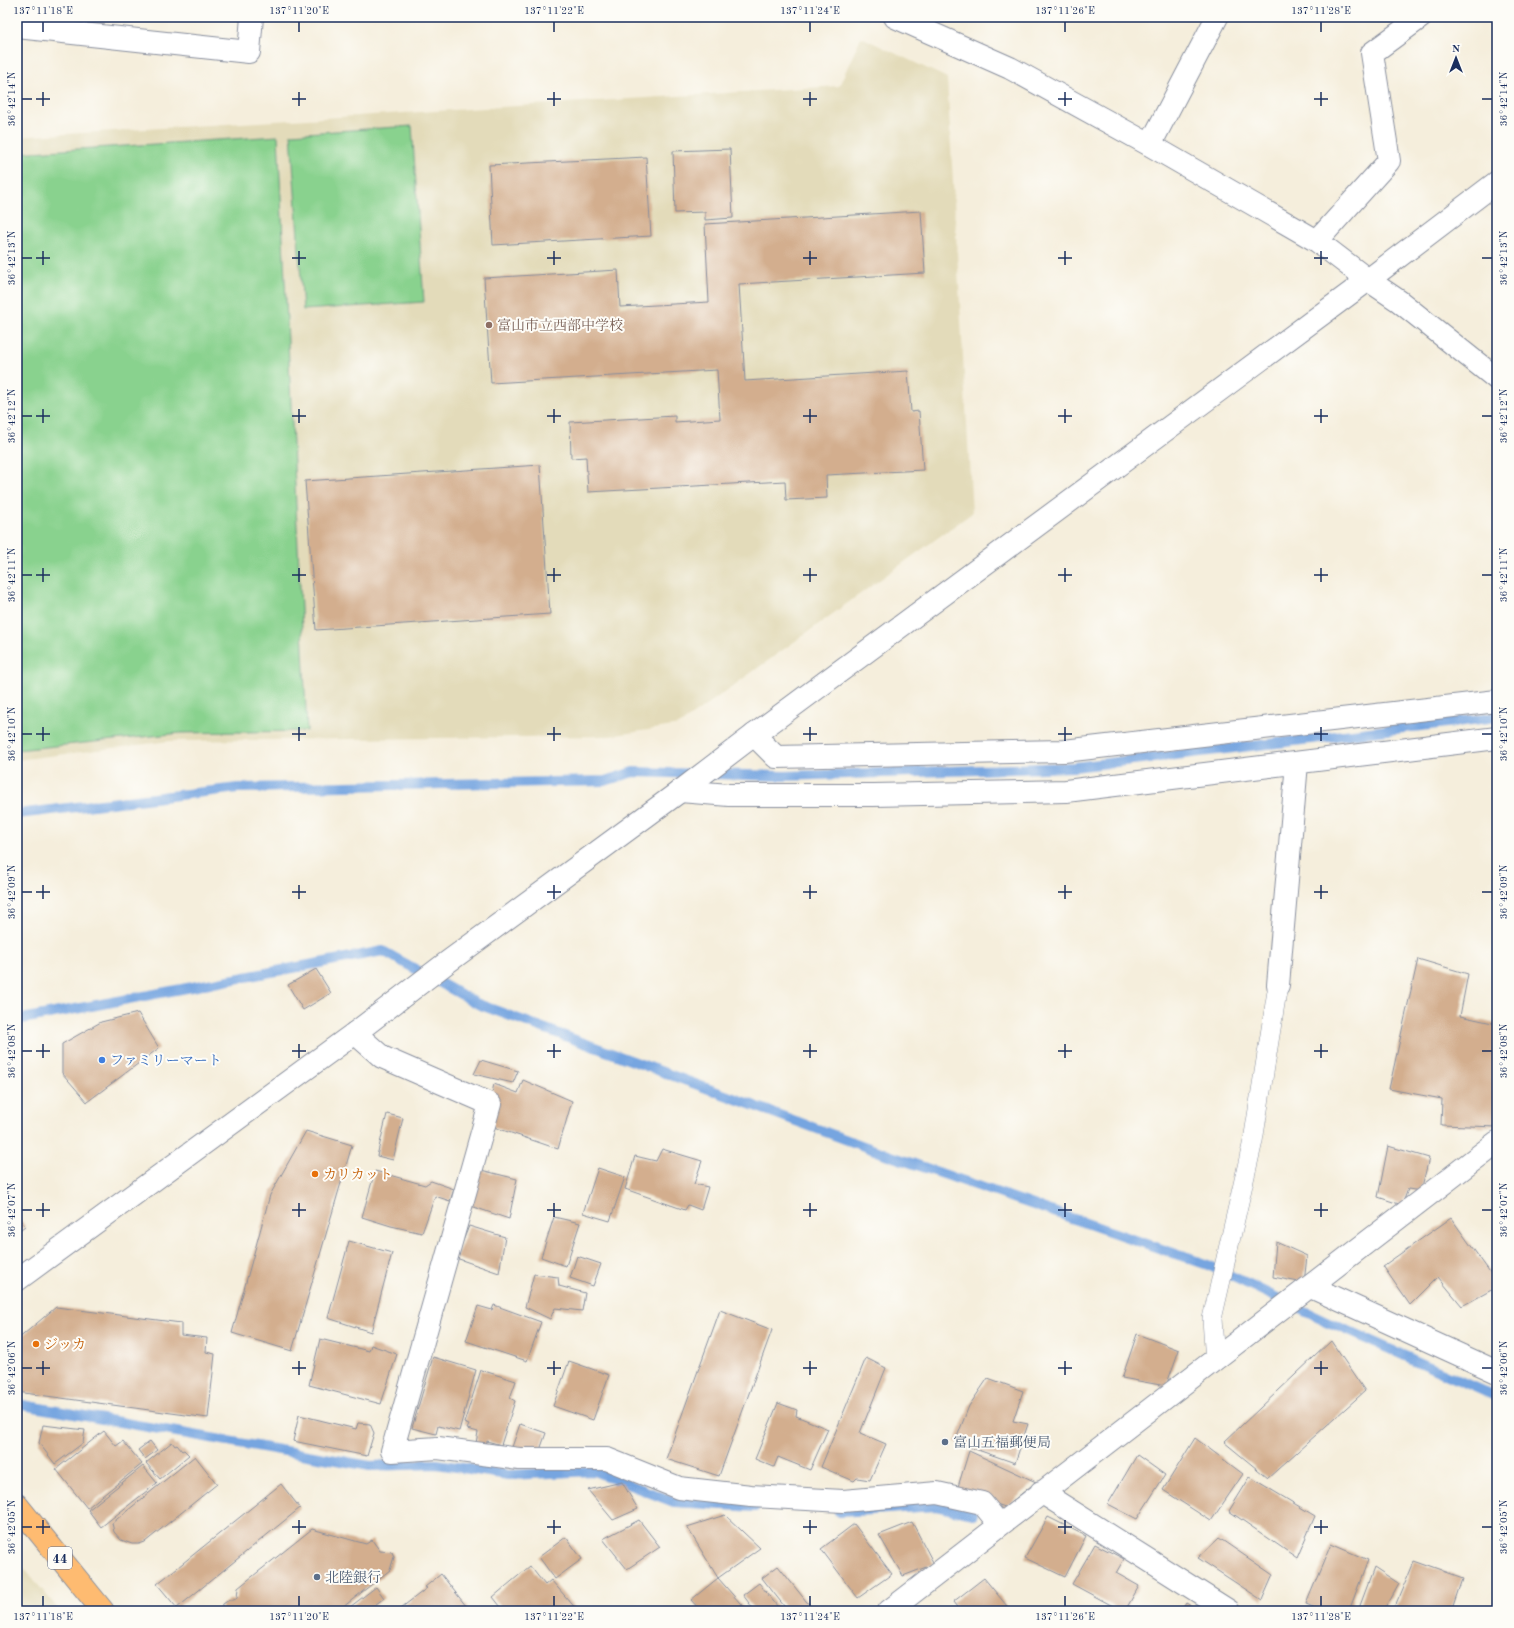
<svg xmlns="http://www.w3.org/2000/svg" width="1514" height="1628" font-family="'Old Standard TT','Noto Serif JP',serif">
<rect width="100%" height="100%" fill="#fdfcf7"/>
<filter id="ink" filterUnits="userSpaceOnUse"><feTurbulence type="fractalNoise" baseFrequency=".025" numOctaves="2"/><feDisplacementMap in="SourceGraphic" scale="8" xChannelSelector="R" yChannelSelector="G"/><feConvolveMatrix kernelMatrix="1 2 1 2 8 2 1 2 1" color-interpolation-filters="sRGB"/></filter>
<filter id="wash" filterUnits="userSpaceOnUse"><feTurbulence type="fractalNoise" baseFrequency=".012" numOctaves="4" result="noise"/><feDisplacementMap in="SourceGraphic" scale="16" xChannelSelector="R" yChannelSelector="G"/><feGaussianBlur stdDeviation="0.9" result="paint"/><feColorMatrix in="noise" values="0 0 0 0 0 0 0 0 0 0 0 0 0 0 0 0 0 1.4 0 .05"/><feComposite in="paint" operator="in"/></filter>
<g filter="url(#wash)">
<rect width="100%" height="100%" fill="#f5eedc"/>
<!-- built -->
<path fill="#e3dbba" d="M 861,37 L 947,78 L 972,513 L 679,725 L 610,736 L 170,741 L 17,760 L 17,137 L 839,86 Z
M 17,1560 L 60,1611 L 17,1611 Z"/>
<!-- green -->
<path fill="#89d28e" stroke="#528076" d="M 412,126 L 424,302 L 303,310 L 291,134 Z
M 278,136 L 307,731 L 181,733 L 17,750 L 17,153 Z"/>
<g fill="none" stroke-linecap="round" stroke-linejoin="round">
<!-- stream -->
<path stroke="#76a5e0" stroke-width="10" d="M 17,814 L 238,788 L 605,781 L 633,772 L 783,776 L 1074,767 L 1497,717
M 17,1020 L 383,951 L 478,1004 L 888,1155 L 1208,1265 L 1322,1319 L 1497,1397
M 17,1404 L 370,1466 L 437,1464 L 508,1475 L 594,1471 L 674,1502 L 755,1507
M 839,1512 L 936,1506 L 973,1514"/>
</g>
<g id="blocks">
<!-- building -->
<path fill="#d3ae8e" d="M 730,149 L 733,218 L 705,220 L 705,212 L 675,213 L 673,151 Z
M 646,157 L 651,236 L 493,245 L 489,165 Z
M 921,211 L 925,273 L 739,284 L 745,381 L 908,371 L 911,412 L 919,411 L 923,470 L 826,475 L 827,498 L 786,500 L 785,481 L 588,492 L 586,457 L 571,458 L 570,422 L 675,416 L 675,422 L 720,419 L 717,370 L 491,383 L 484,278 L 618,270 L 620,307 L 709,302 L 705,224 Z
M 540,465 L 550,614 L 316,630 L 305,481 Z
M 1418,959 L 1468,974 L 1460,1016 L 1497,1024 L 1497,1127 L 1441,1125 L 1442,1099 L 1389,1089 Z
M 316,969 L 331,993 L 303,1010 L 288,985 Z
M 138,1013 L 159,1048 L 87,1102 L 62,1073 L 62,1044 L 101,1022 Z
M 481,1060 L 518,1071 L 513,1083 L 474,1074 Z
M 523,1080 L 572,1101 L 558,1149 L 485,1124 L 494,1084 L 518,1093 Z
M 387,1114 L 403,1118 L 393,1160 L 377,1156 Z
M 306,1131 L 352,1145 L 292,1351 L 232,1333 L 270,1195 Z
M 1388,1146 L 1429,1158 L 1421,1191 L 1408,1189 L 1402,1205 L 1378,1197 Z
M 662,1149 L 702,1161 L 694,1184 L 708,1187 L 701,1210 L 688,1205 L 685,1210 L 625,1189 L 635,1156 L 656,1161 Z
M 473,1168 L 517,1179 L 509,1219 L 471,1206 Z
M 598,1168 L 625,1177 L 610,1221 L 583,1213 Z
M 375,1171 L 425,1185 L 431,1181 L 454,1189 L 450,1201 L 435,1196 L 422,1233 L 391,1226 L 362,1217 Z
M 17,1215 L 25,1226 L 17,1232 Z
M 554,1217 L 580,1223 L 566,1266 L 541,1257 Z
M 1451,1218 L 1497,1282 L 1497,1287 L 1462,1306 L 1438,1277 L 1410,1305 L 1383,1266 Z
M 469,1226 L 505,1237 L 499,1273 L 456,1258 Z
M 349,1241 L 392,1253 L 371,1332 L 328,1318 Z
M 1276,1242 L 1307,1256 L 1304,1283 L 1273,1277 Z
M 577,1256 L 601,1264 L 593,1286 L 570,1278 Z
M 534,1274 L 558,1277 L 559,1286 L 585,1293 L 582,1311 L 555,1308 L 550,1319 L 525,1307 Z
M 494,1305 L 541,1322 L 527,1361 L 466,1341 L 478,1306 L 492,1310 Z
M 56,1307 L 181,1323 L 181,1335 L 207,1338 L 206,1352 L 215,1354 L 208,1418 L 17,1392 L 17,1340 Z
M 720,1310 L 772,1330 L 719,1476 L 666,1459 Z
M 1137,1334 L 1179,1350 L 1166,1386 L 1122,1378 Z
M 320,1339 L 369,1351 L 371,1345 L 397,1354 L 381,1404 L 309,1385 Z
M 1331,1341 L 1365,1391 L 1268,1478 L 1224,1442 Z
M 433,1357 L 476,1370 L 459,1431 L 438,1426 L 436,1434 L 412,1428 Z
M 866,1358 L 886,1368 L 860,1433 L 886,1444 L 870,1480 L 857,1478 L 854,1481 L 821,1467 Z
M 569,1361 L 609,1375 L 593,1420 L 553,1406 Z
M 481,1370 L 516,1381 L 510,1398 L 515,1401 L 501,1445 L 487,1441 L 485,1447 L 476,1443 L 478,1432 L 467,1429 L 469,1425 L 464,1423 Z
M 988,1378 L 1023,1391 L 1013,1421 L 1028,1424 L 1015,1463 L 955,1442 L 969,1406 Z
M 778,1403 L 797,1410 L 796,1416 L 828,1429 L 810,1470 L 778,1457 L 774,1467 L 755,1459 Z
M 299,1415 L 356,1429 L 358,1423 L 370,1424 L 374,1433 L 367,1456 L 293,1441 Z
M 520,1424 L 546,1433 L 540,1450 L 511,1450 Z
M 43,1425 L 85,1430 L 83,1443 L 55,1464 L 39,1443 Z
M 104,1431 L 116,1446 L 123,1441 L 142,1464 L 87,1508 L 56,1469 Z
M 1195,1438 L 1243,1474 L 1211,1521 L 1163,1490 Z
M 150,1441 L 157,1450 L 145,1459 L 138,1450 Z
M 172,1442 L 175,1446 L 177,1445 L 182,1451 L 184,1450 L 189,1455 L 160,1479 L 146,1463 Z
M 969,1451 L 1036,1482 L 1005,1507 L 957,1490 Z
M 1137,1455 L 1165,1475 L 1137,1519 L 1108,1504 Z
M 195,1456 L 217,1484 L 145,1542 L 139,1544 L 132,1544 L 121,1540 L 114,1532 L 112,1523 Z
M 143,1466 L 157,1483 L 101,1527 L 88,1510 Z
M 1250,1477 L 1315,1516 L 1297,1558 L 1229,1511 Z
M 622,1482 L 638,1509 L 613,1520 L 588,1490 Z
M 281,1484 L 300,1508 L 177,1608 L 157,1584 Z
M 725,1515 L 760,1548 L 718,1578 L 687,1527 Z
M 1048,1517 L 1086,1536 L 1065,1577 L 1025,1558 Z
M 639,1520 L 660,1547 L 627,1569 L 603,1539 Z
M 912,1522 L 934,1564 L 903,1576 L 879,1535 Z
M 854,1524 L 892,1574 L 858,1598 L 821,1549 Z
M 312,1529 L 366,1544 L 372,1540 L 380,1551 L 392,1552 L 394,1557 L 390,1570 L 338,1611 L 219,1611 L 223,1604 L 229,1600 L 234,1600 L 237,1598 L 238,1588 Z
M 566,1537 L 582,1559 L 555,1579 L 539,1557 Z
M 1219,1538 L 1273,1575 L 1262,1600 L 1198,1558 Z
M 1095,1544 L 1124,1559 L 1116,1573 L 1139,1586 L 1125,1611 L 1122,1611 L 1072,1584 Z
M 1331,1544 L 1368,1560 L 1349,1611 L 1323,1611 L 1306,1604 Z
M 1414,1561 L 1462,1578 L 1451,1611 L 1393,1611 Z
M 530,1566 L 545,1585 L 551,1580 L 578,1611 L 504,1611 L 493,1597 Z
M 778,1566 L 814,1611 L 788,1611 L 762,1578 Z
M 1374,1568 L 1398,1584 L 1383,1611 L 1358,1611 Z
M 441,1574 L 470,1611 L 397,1611 L 427,1588 L 425,1587 Z
M 718,1578 L 747,1611 L 701,1611 L 691,1600 Z
M 984,1578 L 1011,1611 L 960,1611 L 953,1602 Z
M 759,1583 L 781,1611 L 755,1611 L 743,1595 Z
M 376,1587 L 384,1598 L 367,1611 L 353,1611 L 350,1607 Z
M 1186,1603 L 1199,1611 L 1181,1611 Z"/>
</g>
</g>
<g filter="url(#ink)">
<use href="#blocks" fill-opacity="0" stroke="#888e9d" stroke-width="1"/>
<g fill="none" stroke-linecap="round" stroke-linejoin="round">
<defs>
<path id="service" d="M 1215,1361 L 1212,1319 L 1253,1141 L 1278,985"/>
<path id="minor" d="M 895,17 L 1010,68 L 1150,145 L 1317,241 L 1368,280 L 1399,301 L 1497,379
M 17,27 L 249,52 L 252,17
M 1150,145 L 1217,17
M 1317,241 L 1389,161 L 1372,53 L 1421,17
M 754,735 L 776,757 L 1064,751 L 1497,701
M 680,791 L 729,795 L 873,795 L 1066,791 L 1497,738
M 1278,985 L 1297,763
M 355,1033 L 382,1057 L 490,1104 L 392,1451 L 438,1448 L 519,1459 L 607,1459 L 679,1488 L 751,1496 L 843,1501 L 937,1493 L 982,1503 L 1000,1525
M 1311,1287 L 1497,1372
M 1041,1492 L 1229,1611
M 889,1611 C 1091,1454 1295,1300 1497,1142"/>
<path id="tertiary" d="M 17,1280 L 355,1033 L 445,964 L 683,789 L 754,735 L 1368,280 L 1497,182"/>
<path id="primary" d="M 17,1505 L 103,1611"/>
</defs>
<!-- service casing -->
<use href="#service" stroke="#888e9d" stroke-width="20"/>
<!-- minor casing -->
<use href="#minor" stroke="#888e9d" stroke-width="24"/>
<!-- tertiary casing -->
<use href="#tertiary" stroke="#888e9d" stroke-width="24"/>
<!-- primary casing -->
<use href="#primary" stroke="#888e9d" stroke-width="24"/>
<!-- service -->
<use href="#service" stroke="#fff" stroke-width="19"/>
<!-- minor -->
<use href="#minor" stroke="#fff" stroke-width="22"/>
<!-- tertiary -->
<use href="#tertiary" stroke="#fff" stroke-width="22"/>
<!-- primary -->
<use href="#primary" stroke="#febb71" stroke-width="22"/>
</g>
</g>
<!-- ticks -->
<path fill="none" stroke="#1b2f5e" stroke-width="1.5" d="M 43,22 L 43,32M 299,22 L 299,32M 554,22 L 554,32M 810,22 L 810,32M 1065,22 L 1065,32M 1321,22 L 1321,32M 43,92 L 43,106M 299,92 L 299,106M 554,92 L 554,106M 810,92 L 810,106M 1065,92 L 1065,106M 1321,92 L 1321,106M 22,99 L 32,99M 36,99 L 50,99M 292,99 L 306,99M 547,99 L 561,99M 803,99 L 817,99M 1058,99 L 1072,99M 1314,99 L 1328,99M 1482,99 L 1492,99M 43,251 L 43,265M 299,251 L 299,265M 554,251 L 554,265M 810,251 L 810,265M 1065,251 L 1065,265M 1321,251 L 1321,265M 22,258 L 32,258M 36,258 L 50,258M 292,258 L 306,258M 547,258 L 561,258M 803,258 L 817,258M 1058,258 L 1072,258M 1314,258 L 1328,258M 1482,258 L 1492,258M 43,409 L 43,423M 299,409 L 299,423M 554,409 L 554,423M 810,409 L 810,423M 1065,409 L 1065,423M 1321,409 L 1321,423M 22,416 L 32,416M 36,416 L 50,416M 292,416 L 306,416M 547,416 L 561,416M 803,416 L 817,416M 1058,416 L 1072,416M 1314,416 L 1328,416M 1482,416 L 1492,416M 43,568 L 43,582M 299,568 L 299,582M 554,568 L 554,582M 810,568 L 810,582M 1065,568 L 1065,582M 1321,568 L 1321,582M 22,575 L 32,575M 36,575 L 50,575M 292,575 L 306,575M 547,575 L 561,575M 803,575 L 817,575M 1058,575 L 1072,575M 1314,575 L 1328,575M 1482,575 L 1492,575M 43,727 L 43,741M 299,727 L 299,741M 554,727 L 554,741M 810,727 L 810,741M 1065,727 L 1065,741M 1321,727 L 1321,741M 22,734 L 32,734M 36,734 L 50,734M 292,734 L 306,734M 547,734 L 561,734M 803,734 L 817,734M 1058,734 L 1072,734M 1314,734 L 1328,734M 1482,734 L 1492,734M 43,885 L 43,899M 299,885 L 299,899M 554,885 L 554,899M 810,885 L 810,899M 1065,885 L 1065,899M 1321,885 L 1321,899M 22,892 L 32,892M 36,892 L 50,892M 292,892 L 306,892M 547,892 L 561,892M 803,892 L 817,892M 1058,892 L 1072,892M 1314,892 L 1328,892M 1482,892 L 1492,892M 43,1044 L 43,1058M 299,1044 L 299,1058M 554,1044 L 554,1058M 810,1044 L 810,1058M 1065,1044 L 1065,1058M 1321,1044 L 1321,1058M 22,1051 L 32,1051M 36,1051 L 50,1051M 292,1051 L 306,1051M 547,1051 L 561,1051M 803,1051 L 817,1051M 1058,1051 L 1072,1051M 1314,1051 L 1328,1051M 1482,1051 L 1492,1051M 43,1203 L 43,1217M 299,1203 L 299,1217M 554,1203 L 554,1217M 810,1203 L 810,1217M 1065,1203 L 1065,1217M 1321,1203 L 1321,1217M 22,1210 L 32,1210M 36,1210 L 50,1210M 292,1210 L 306,1210M 547,1210 L 561,1210M 803,1210 L 817,1210M 1058,1210 L 1072,1210M 1314,1210 L 1328,1210M 1482,1210 L 1492,1210M 43,1361 L 43,1375M 299,1361 L 299,1375M 554,1361 L 554,1375M 810,1361 L 810,1375M 1065,1361 L 1065,1375M 1321,1361 L 1321,1375M 22,1368 L 32,1368M 36,1368 L 50,1368M 292,1368 L 306,1368M 547,1368 L 561,1368M 803,1368 L 817,1368M 1058,1368 L 1072,1368M 1314,1368 L 1328,1368M 1482,1368 L 1492,1368M 43,1520 L 43,1534M 299,1520 L 299,1534M 554,1520 L 554,1534M 810,1520 L 810,1534M 1065,1520 L 1065,1534M 1321,1520 L 1321,1534M 22,1527 L 32,1527M 36,1527 L 50,1527M 292,1527 L 306,1527M 547,1527 L 561,1527M 803,1527 L 817,1527M 1058,1527 L 1072,1527M 1314,1527 L 1328,1527M 1482,1527 L 1492,1527M 43,1596 L 43,1606M 299,1596 L 299,1606M 554,1596 L 554,1606M 810,1596 L 810,1606M 1065,1596 L 1065,1606M 1321,1596 L 1321,1606"/>
<!-- markers -->
<circle fill="#8d6e63" stroke="#fdfcf7" stroke-width="1.5" cx="489" cy="325" r="4"/>
<circle fill="#3f7fe0" stroke="#fdfcf7" stroke-width="1.5" cx="102" cy="1060" r="4"/>
<g fill="#e8710a" stroke="#fdfcf7" stroke-width="1.5">
<circle cx="315" cy="1174" r="4"/>
<circle cx="36" cy="1344" r="4"/>
</g>
<g fill="#5c6f8a" stroke="#fdfcf7" stroke-width="1.5">
<circle cx="945" cy="1442" r="4"/>
<circle cx="317" cy="1577" r="4"/>
</g>
<g text-anchor="middle" stroke-width="4" stroke-linejoin="round" paint-order="stroke">
<!-- shield labels -->
<rect fill="#fdfcf7" stroke="#5f6c8c" stroke-width="1" x="48" y="1547" width="24" height="22" rx="3"/>
<g font-size="13" font-weight="bold" fill="#1b2f5e">
<text x="60" y="1563">44</text>
</g>
<!-- education labels -->
<g font-size="14" fill="#785e54" stroke="#fdfcf7" text-anchor="start">
<text x="497" y="330">富山市立西部中学校</text>
</g>
<!-- shop labels -->
<g font-size="14" fill="#366cbe" stroke="#fdfcf7" text-anchor="start">
<text x="110" y="1065">ファミリーマート</text>
</g>
<!-- food labels -->
<g font-size="14" fill="#c56008" stroke="#fdfcf7" text-anchor="start">
<text x="323" y="1179">カリカット</text>
<text x="44" y="1349">ジッカ</text>
</g>
<!-- service labels -->
<g font-size="14" fill="#4e5e75" stroke="#fdfcf7" text-anchor="start">
<text x="953" y="1447">富山五福郵便局</text>
<text x="325" y="1582">北陸銀行</text>
</g>
</g>
<!-- margin -->
<rect width="1514" height="1628" fill="none" stroke="#fdfcf7" stroke-width="44"/>
<!-- north arrow -->
<g transform="translate(1456 58)" stroke="#fdfcf7" stroke-width="3" paint-order="stroke">
<path d="M0-3L7 15L0 10L-7 15Z" fill="#1b2f5e"/>
<text y="-6" font-size="11" font-weight="bold" text-anchor="middle" fill="#1b2f5e">N</text>
</g>
<rect x="22" y="22" width="1470" height="1584" fill="none" stroke="#1b2f5e" stroke-width="1.5"/>
<g font-size="10" text-anchor="middle" fill="#1b2f5e">
<text x="43" y="14">137°11'18"E</text>
<text x="299" y="14">137°11'20"E</text>
<text x="554" y="14">137°11'22"E</text>
<text x="810" y="14">137°11'24"E</text>
<text x="1065" y="14">137°11'26"E</text>
<text x="1321" y="14">137°11'28"E</text>
<text transform="translate(11 99) rotate(-90)" y="4">36°42'14"N</text>
<text transform="translate(1503 99) rotate(-90)" y="4">36°42'14"N</text>
<text transform="translate(11 258) rotate(-90)" y="4">36°42'13"N</text>
<text transform="translate(1503 258) rotate(-90)" y="4">36°42'13"N</text>
<text transform="translate(11 416) rotate(-90)" y="4">36°42'12"N</text>
<text transform="translate(1503 416) rotate(-90)" y="4">36°42'12"N</text>
<text transform="translate(11 575) rotate(-90)" y="4">36°42'11"N</text>
<text transform="translate(1503 575) rotate(-90)" y="4">36°42'11"N</text>
<text transform="translate(11 734) rotate(-90)" y="4">36°42'10"N</text>
<text transform="translate(1503 734) rotate(-90)" y="4">36°42'10"N</text>
<text transform="translate(11 892) rotate(-90)" y="4">36°42'09"N</text>
<text transform="translate(1503 892) rotate(-90)" y="4">36°42'09"N</text>
<text transform="translate(11 1051) rotate(-90)" y="4">36°42'08"N</text>
<text transform="translate(1503 1051) rotate(-90)" y="4">36°42'08"N</text>
<text transform="translate(11 1210) rotate(-90)" y="4">36°42'07"N</text>
<text transform="translate(1503 1210) rotate(-90)" y="4">36°42'07"N</text>
<text transform="translate(11 1368) rotate(-90)" y="4">36°42'06"N</text>
<text transform="translate(1503 1368) rotate(-90)" y="4">36°42'06"N</text>
<text transform="translate(11 1527) rotate(-90)" y="4">36°42'05"N</text>
<text transform="translate(1503 1527) rotate(-90)" y="4">36°42'05"N</text>
<text x="43" y="1620">137°11'18"E</text>
<text x="299" y="1620">137°11'20"E</text>
<text x="554" y="1620">137°11'22"E</text>
<text x="810" y="1620">137°11'24"E</text>
<text x="1065" y="1620">137°11'26"E</text>
<text x="1321" y="1620">137°11'28"E</text>
</g>
</svg>
